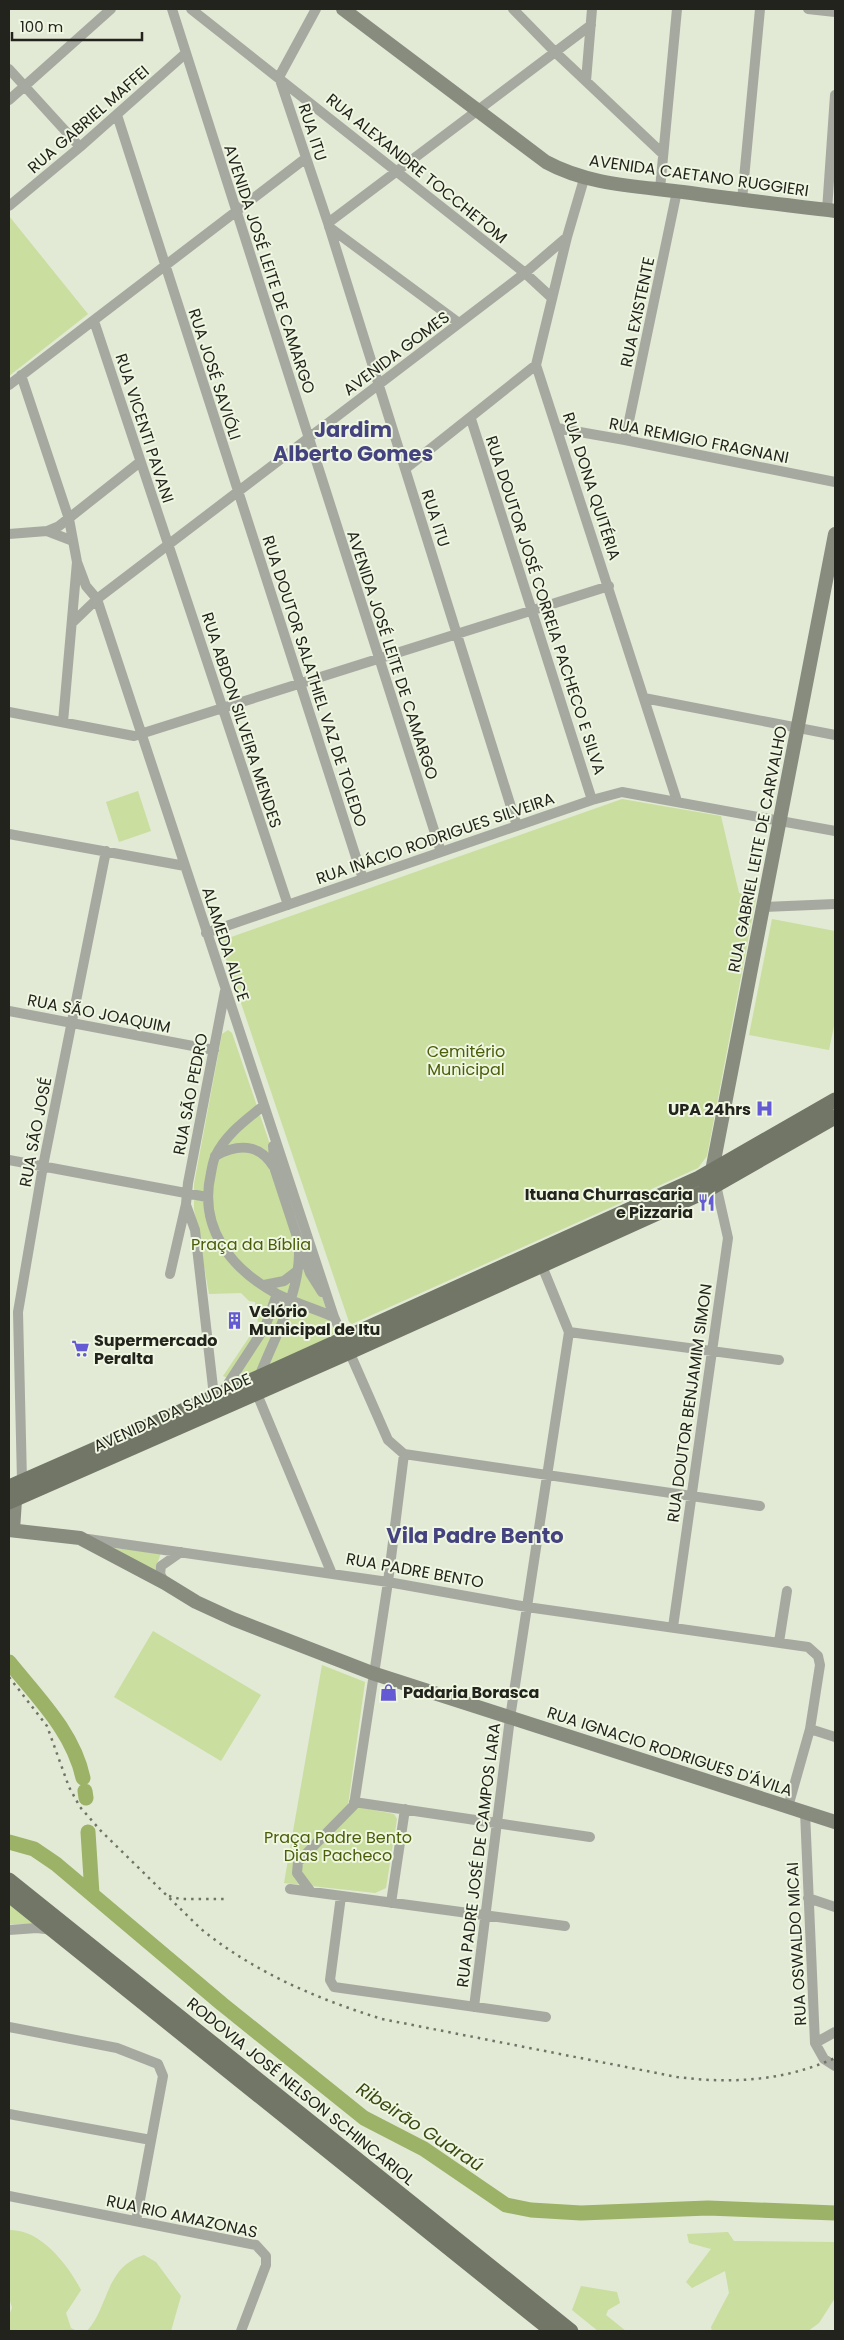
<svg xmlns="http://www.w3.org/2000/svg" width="844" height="2340" font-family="Poppins,sans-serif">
<rect width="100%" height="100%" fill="#e2e9d4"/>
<!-- green -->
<path fill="#c9de9f" d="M 9,216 L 88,314 L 9,376 Z
M 138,791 L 151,831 L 119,842 L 106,802 Z
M 622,799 L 721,816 L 739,893 L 756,898 L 707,1156 L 698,1168 L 352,1324 L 349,1322 L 220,941 Z
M 772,919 L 835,931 L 835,1021 L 829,1050 L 749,1035 Z
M 228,1030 L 232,1033 L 334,1332 L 330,1338 L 235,1381 L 223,1376 L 258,1324 L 255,1302 L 249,1301 L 241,1293 L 209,1294 L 194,1209 L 194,1184 L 222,1034 Z
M 113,1548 L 161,1553 L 154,1572 Z
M 153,1631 L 261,1695 L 221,1761 L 114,1697 Z
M 322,1665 L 365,1682 L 348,1805 L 394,1814 L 397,1819 L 386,1888 L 375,1893 L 284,1883 Z
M 9,1900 L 38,1924 L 9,1924 Z
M 9,2230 C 41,2229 68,2265 81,2290 L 66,2313 L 71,2328 L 77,2331 L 9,2331 L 9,2315 L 12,2308 L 9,2297 Z
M 728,2232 L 734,2241 L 835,2242 L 835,2298 L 819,2323 L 808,2331 L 712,2331 L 711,2327 L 729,2293 L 725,2271 L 692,2288 L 686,2282 L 711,2249 L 689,2243 L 687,2234 Z
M 144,2255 L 156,2262 L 181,2296 L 171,2331 L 87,2331 C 109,2307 105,2267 144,2255 Z
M 581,2286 L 617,2292 L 620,2303 L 608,2310 L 606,2315 L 626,2331 L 598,2331 L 572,2310 Z"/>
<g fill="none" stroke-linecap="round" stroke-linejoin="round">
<!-- river -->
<path stroke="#9bb267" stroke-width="15" d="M 9,1662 C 38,1698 73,1732 83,1778
M 85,1791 L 86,1798
M 88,1832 L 92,1894
M 9,1842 L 34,1849 L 56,1864 L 222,2004 L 364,2118 L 424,2149 L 506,2205 L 531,2210 L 581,2213 L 708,2208 L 835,2213"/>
<!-- street -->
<path stroke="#a6a9a0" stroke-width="10" d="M 172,9 L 441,852
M 191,9 L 525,273 L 552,298
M 316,9 L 279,77 L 328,223 L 517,826
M 513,9 L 554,51 L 663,154
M 808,9 L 835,12
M 9,69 L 80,147
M 586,81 L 592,9
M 9,100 L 111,9
M 117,115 L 363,879
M 584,179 L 567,237 L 536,365 L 677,801
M 660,189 L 677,9
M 742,200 L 760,9
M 9,206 L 80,147 L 186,53
M 827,210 L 835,95
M 328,223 L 591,25
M 329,227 L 459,323
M 94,321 L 288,905
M 21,375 L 69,519 L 77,562 L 63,722
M 9,385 L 306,158
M 471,419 L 592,800
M 557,428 L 625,440 L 835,482
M 625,440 L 677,191
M 405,469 L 536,365
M 47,531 L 73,541
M 9,534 L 47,531 L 59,526 L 140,462
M 77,562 L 86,586 L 97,599 L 334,1317 L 388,1440 L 404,1454 L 760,1506
M 72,623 L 97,599 L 525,273 L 567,237
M 644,698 L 835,735
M 9,712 L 134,736 L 609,586
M 9,834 L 185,866
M 764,907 L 835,904
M 206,933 L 592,800 L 622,792 L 835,831
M 9,1011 L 214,1050
M 263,1106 C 246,1120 226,1134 216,1155 C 213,1160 212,1168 211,1173 C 198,1228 231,1269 277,1294 C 295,1303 315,1309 334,1317
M 273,1146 L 275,1170 L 298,1240 L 310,1273 L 322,1292
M 215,1156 C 237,1144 259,1143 273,1166
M 9,1160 L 207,1197
M 186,1205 L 195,1230 L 214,1396
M 170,1274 L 186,1204 L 188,1183 L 225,991
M 264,1285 L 284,1281 L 297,1271
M 569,1332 L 779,1360
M 259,1377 C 275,1336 300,1294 299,1250
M 222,1393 L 265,1327 L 277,1294
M 257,1394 L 332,1574
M 22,1481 L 18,1312 L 43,1166 L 106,851
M 88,1539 L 388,1582 L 527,1607 L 808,1647 L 818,1656 L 820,1665 L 810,1729 L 788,1807
M 165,1583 L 160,1574 L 161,1566 L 181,1552
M 673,1627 L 728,1238 L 716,1185
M 779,1642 L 787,1591
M 810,1729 L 835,1737
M 354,1802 L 590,1837
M 805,1812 L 815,2043 L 824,2059 L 835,2066
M 290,1889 L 565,1926
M 311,1892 L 297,1873 L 298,1862 L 354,1805 L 388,1582 L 404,1454
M 341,1896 L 330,1980 L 334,1987 L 546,2017
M 808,1898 L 835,1907
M 391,1903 L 405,1809
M 9,1930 L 37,1928 L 53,1930
M 474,2007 L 510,1718 L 569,1332 L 542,1266
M 9,2027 L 117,2048 L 158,2064 L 163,2076 L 136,2221
M 815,2043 L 835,2032
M 9,2114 L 151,2140
M 9,2196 L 256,2245 L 266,2256 L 266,2265 L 241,2331"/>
<!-- secondary -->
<path stroke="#878c7f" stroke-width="14" d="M 343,9 L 546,162 C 588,185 636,186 683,192 C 734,199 785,205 835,211
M 712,1171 L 835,534
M 9,1530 L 80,1538 L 165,1583 L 196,1602 L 233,1619 L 372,1673 L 835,1822
M 13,1530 L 15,1500 L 18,1492"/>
<!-- primary -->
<path stroke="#717667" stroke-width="15" d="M 9,1487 L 259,1377 L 699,1178 L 835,1100
M 9,1502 L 350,1352 L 702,1193 L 835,1117
M 9,1880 L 571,2331
M 9,1895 L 552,2331"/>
<!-- rail -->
<path stroke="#707467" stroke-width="2.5" stroke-dasharray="2.5 5" stroke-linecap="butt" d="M 9,1677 L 47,1726 L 69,1787 L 80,1807 L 101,1831 L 201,1929 C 254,1972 317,1999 382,2019 L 677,2077 C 732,2084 784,2081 835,2058
M 169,1896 L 180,1899 L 227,1899"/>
</g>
<!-- icons -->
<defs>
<symbol id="hospital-bare" viewBox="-9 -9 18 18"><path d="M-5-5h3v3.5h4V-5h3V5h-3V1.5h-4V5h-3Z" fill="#645ad3" stroke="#eff6e1" stroke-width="2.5" paint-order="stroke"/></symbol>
<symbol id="restaurant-bare" viewBox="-9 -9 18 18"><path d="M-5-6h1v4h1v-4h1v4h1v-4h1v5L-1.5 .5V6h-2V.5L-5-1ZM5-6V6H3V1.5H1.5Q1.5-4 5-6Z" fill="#645ad3" stroke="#eff6e1" stroke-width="2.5" paint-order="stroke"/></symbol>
<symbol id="building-bare" viewBox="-9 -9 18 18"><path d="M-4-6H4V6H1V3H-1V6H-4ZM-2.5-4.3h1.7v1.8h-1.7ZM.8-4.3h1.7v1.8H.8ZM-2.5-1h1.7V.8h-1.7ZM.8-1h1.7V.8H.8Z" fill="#645ad3" stroke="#eff6e1" stroke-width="2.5" paint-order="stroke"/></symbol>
<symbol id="supermarket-bare" viewBox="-9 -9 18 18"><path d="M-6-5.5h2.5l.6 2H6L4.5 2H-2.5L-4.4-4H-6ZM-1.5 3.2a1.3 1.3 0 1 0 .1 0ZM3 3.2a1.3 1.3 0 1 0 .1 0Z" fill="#645ad3" stroke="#eff6e1" stroke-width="2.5" paint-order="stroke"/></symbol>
<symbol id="shop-bare" viewBox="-9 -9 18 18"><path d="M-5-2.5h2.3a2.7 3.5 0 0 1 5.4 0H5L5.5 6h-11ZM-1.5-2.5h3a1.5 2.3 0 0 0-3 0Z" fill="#645ad3" stroke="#eff6e1" stroke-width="2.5" paint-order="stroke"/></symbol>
</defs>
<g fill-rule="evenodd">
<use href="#hospital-bare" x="752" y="1096" width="25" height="25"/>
<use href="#restaurant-bare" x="694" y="1190" width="25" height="25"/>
<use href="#building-bare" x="222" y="1308" width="25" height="25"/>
<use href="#supermarket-bare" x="68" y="1336" width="25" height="25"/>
<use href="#shop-bare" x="376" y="1680" width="25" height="25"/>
</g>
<g text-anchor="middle" stroke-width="4" stroke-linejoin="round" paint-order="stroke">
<!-- street labels -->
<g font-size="16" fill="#21231c" stroke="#eff6e1">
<text transform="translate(88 119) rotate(-41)" y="6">RUA GABRIEL MAFFEI</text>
<text transform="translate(313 132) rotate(72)" y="6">RUA ITU</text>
<text transform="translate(417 168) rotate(39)" y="6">RUA ALEXANDRE TOCCHETOM</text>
<text transform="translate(699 175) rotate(8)" y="6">AVENIDA CAETANO RUGGIERI</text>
<text transform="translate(270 269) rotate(72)" y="6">AVENIDA JOSÉ LEITE DE CAMARGO</text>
<text transform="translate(637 312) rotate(-78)" y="6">RUA EXISTENTE</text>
<text transform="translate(396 353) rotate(-37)" y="6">AVENIDA GOMES</text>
<text transform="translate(215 374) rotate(72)" y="6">RUA JOSÉ SAVIÓLI</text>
<text transform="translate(145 428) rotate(72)" y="6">RUA VICENTI PAVANI</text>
<text transform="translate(699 440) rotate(11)" y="6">RUA REMIGIO FRAGNANI</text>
<text transform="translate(592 486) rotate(72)" y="6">RUA DONA QUITÉRIA</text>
<text transform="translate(436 518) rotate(72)" y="6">RUA ITU</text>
<text transform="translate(546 605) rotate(72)" y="6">RUA DOUTOR JOSÉ CORREIA PACHECO E SILVA</text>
<text transform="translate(393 655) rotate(72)" y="6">AVENIDA JOSÉ LEITE DE CAMARGO</text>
<text transform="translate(315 681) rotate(72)" y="6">RUA DOUTOR SALATHIEL VAZ DE TOLEDO</text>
<text transform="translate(242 720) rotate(72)" y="6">RUA ABDON SILVEIRA MENDES</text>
<text transform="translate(435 838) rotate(-19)" y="6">RUA INÁCIO RODRIGUES SILVEIRA</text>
<text transform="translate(757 849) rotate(-79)" y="6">RUA GABRIEL LEITE DE CARVALHO</text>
<text transform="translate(226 944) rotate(72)" y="6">ALAMEDA ALICE</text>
<text transform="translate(99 1013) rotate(11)" y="6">RUA SÃO JOAQUIM</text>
<text transform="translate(190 1094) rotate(-79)" y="6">RUA SÃO PEDRO</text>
<text transform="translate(35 1132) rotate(-79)" y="6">RUA SÃO JOSÉ</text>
<text transform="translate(689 1403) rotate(-82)" y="6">RUA DOUTOR BENJAMIM SIMON</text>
<text transform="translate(172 1412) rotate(-24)" y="6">AVENIDA DA SAUDADE</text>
<text transform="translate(415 1570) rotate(10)" y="6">RUA PADRE BENTO</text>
<text transform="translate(670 1751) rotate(18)" y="6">RUA IGNACIO RODRIGUES D'ÁVILA</text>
<text transform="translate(478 1855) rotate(-83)" y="6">RUA PADRE JOSÉ DE CAMPOS LARA</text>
<text transform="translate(796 1944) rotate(-93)" y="6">RUA OSWALDO MICAI</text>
<text transform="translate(301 2091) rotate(39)" y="6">RODOVIA JOSÉ NELSON SCHINCARIOL</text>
<text transform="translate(182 2216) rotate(12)" y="6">RUA RIO AMAZONAS</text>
</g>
<!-- park labels -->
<g font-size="16" fill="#4b5e08" stroke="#eff6e1">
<text x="466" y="1057">Cemitério<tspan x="466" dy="18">Municipal</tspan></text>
<text x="251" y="1250">Praça da Bíblia</text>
<text x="338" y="1843">Praça Padre Bento<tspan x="338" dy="18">Dias Pacheco</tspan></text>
</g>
<!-- poi labels -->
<g font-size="16" font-weight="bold" fill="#21231c" stroke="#eff6e1" text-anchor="start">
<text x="751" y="1115" text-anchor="end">UPA 24hrs</text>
<text x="693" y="1200" text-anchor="end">Ituana Churrascaria<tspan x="693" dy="18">e Pizzaria</tspan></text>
<text x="249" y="1317">Velório<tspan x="249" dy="18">Municipal de Itu</tspan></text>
<text x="94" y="1346">Supermercado<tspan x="94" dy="18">Peralta</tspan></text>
<text x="403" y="1698">Padaria Borasca</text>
</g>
<!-- water labels -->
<g font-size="18" font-style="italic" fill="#3a4811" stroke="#eff6e1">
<text transform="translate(420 2127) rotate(33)" y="6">Ribeirão Guaraú</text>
</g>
<!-- district labels -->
<g font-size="21" font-weight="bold" fill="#44427f" stroke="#eff6e1">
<text x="353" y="437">Jardim<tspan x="353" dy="24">Alberto Gomes</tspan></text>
<text x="475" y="1543">Vila Padre Bento</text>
</g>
</g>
<!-- border -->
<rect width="844" height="2340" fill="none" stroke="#21231c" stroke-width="20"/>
<!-- scale -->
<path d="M12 32v8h130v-8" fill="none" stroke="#21231c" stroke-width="2.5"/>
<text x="20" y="32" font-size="15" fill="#21231c" stroke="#eff6e1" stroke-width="4" paint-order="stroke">100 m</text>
</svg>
